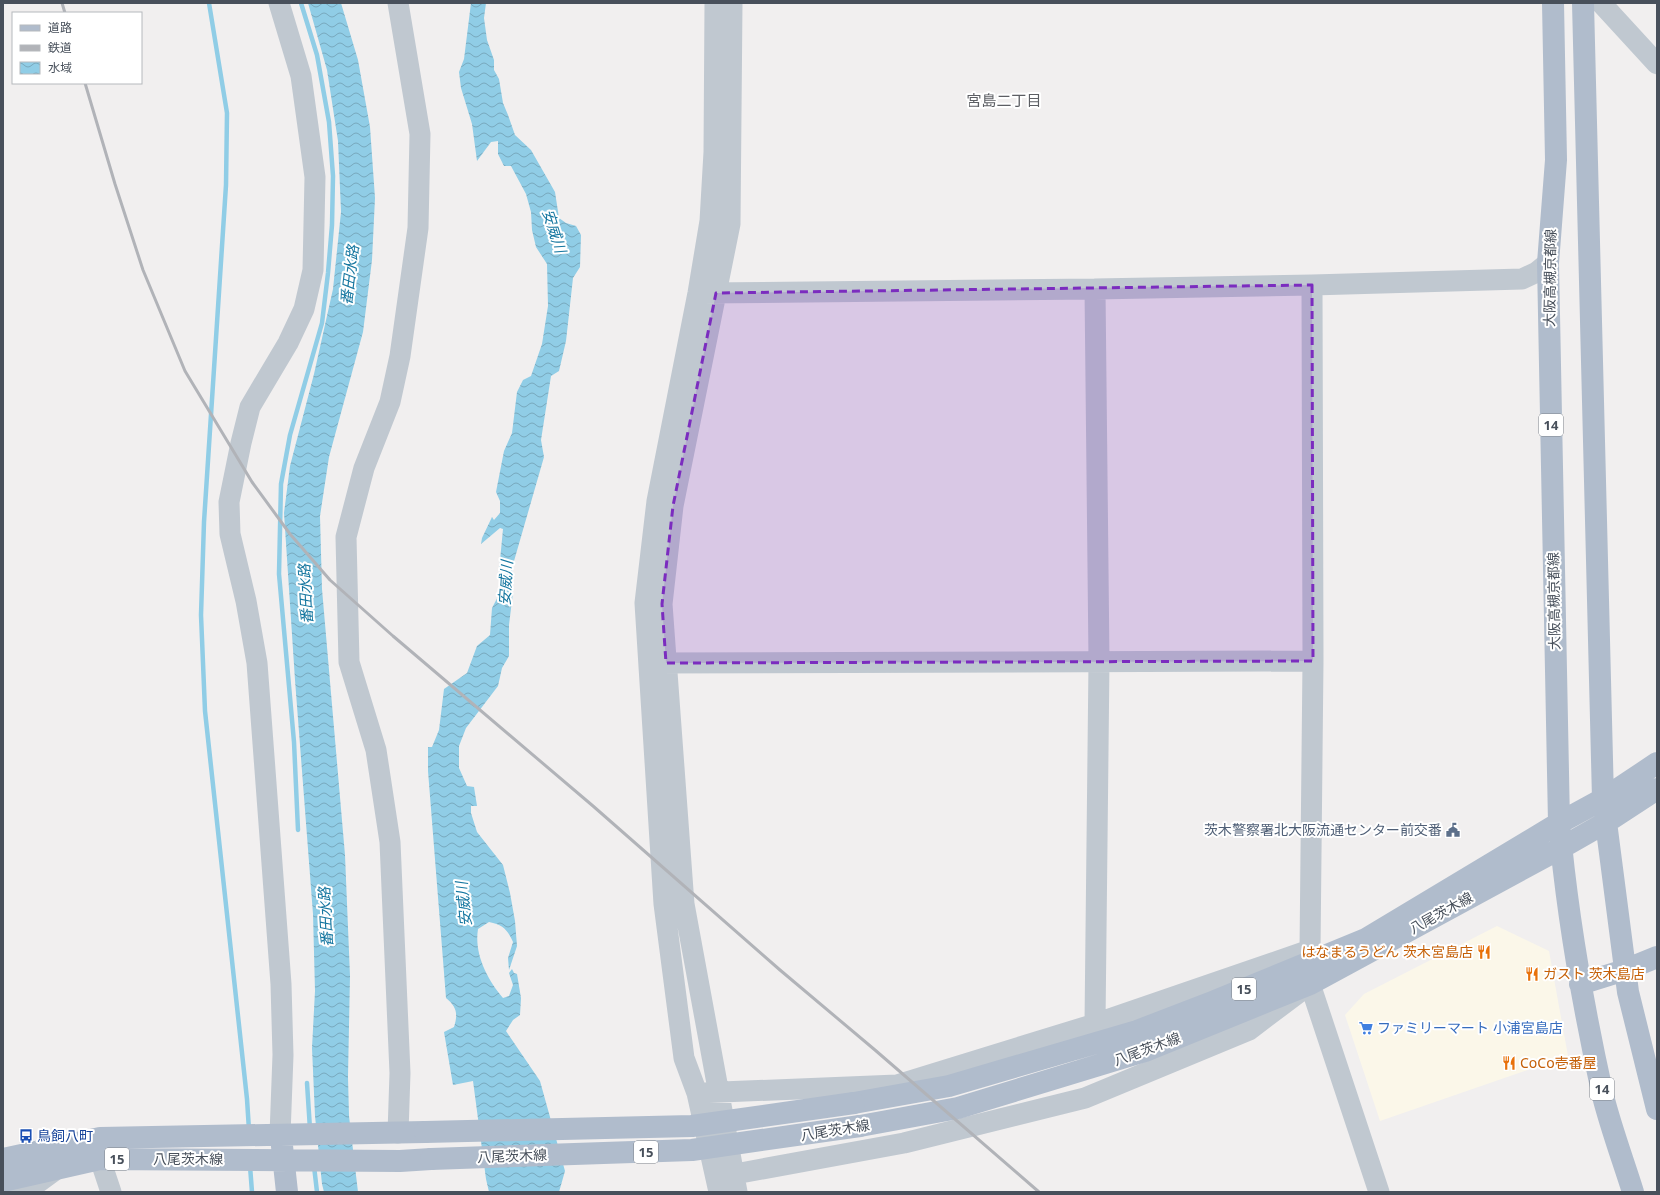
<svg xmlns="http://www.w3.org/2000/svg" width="1660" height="1195" font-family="'Noto Sans','Noto Sans JP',sans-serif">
<defs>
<pattern id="water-waves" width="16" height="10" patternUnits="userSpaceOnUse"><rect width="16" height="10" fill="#90cde6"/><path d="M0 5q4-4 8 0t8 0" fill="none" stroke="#78a9bd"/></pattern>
</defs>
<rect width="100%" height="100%" fill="#f1efef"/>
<!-- commercial -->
<path fill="#fbf7e9" d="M 1497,926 L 1549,951 L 1568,1056 L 1380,1121 L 1345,1015 L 1364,994 Z"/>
<!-- water -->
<path fill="url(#water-waves)" d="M 308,3 L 341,3 L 358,60 L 370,127 L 375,198 L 372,260 L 363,332 L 329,457 L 320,516 L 322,589 L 345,855 L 350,976 L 348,1077 L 349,1116 L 358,1192 L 324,1192 L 322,1184 L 315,1116 L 312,1048 L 315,991 L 313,914 L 295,680 L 284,513 L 290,466 L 314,374 L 333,289 L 341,212 L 338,141 L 327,70 Z
M 471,3 L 486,3 L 484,18 L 487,40 L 494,60 L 494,70 L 499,79 L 503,103 L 508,115 L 515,135 L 531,150 L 555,192 L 559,218 L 566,223 L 576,226 L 581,235 L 580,267 L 573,278 L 566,341 L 559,371 L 551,376 L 541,440 L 544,457 L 512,568 L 513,592 L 509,625 L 509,656 L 502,668 L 498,686 L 466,728 L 459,746 L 459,768 L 467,786 L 474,787 L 477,806 L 471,806 L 471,813 L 477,832 L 503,865 L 510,893 L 515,921 L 517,946 L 509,970 L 508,958 L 513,942 C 507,929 503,925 489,922 L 478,929 C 474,954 487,979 503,998 L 509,996 L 513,985 L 509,973 L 512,969 L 514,973 L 517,974 L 521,998 L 520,1015 L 513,1020 L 506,1031 L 540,1081 L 565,1171 L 559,1192 L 489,1192 L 486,1179 L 473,1081 L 453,1085 L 444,1032 L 454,1027 C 458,1014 457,1007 446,998 L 428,771 L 428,747 L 432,747 L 439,730 L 444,689 L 467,673 L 477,646 L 490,635 L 492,608 L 503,587 L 499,571 L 503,529 L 500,528 L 481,544 L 482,538 L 492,517 L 494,520 L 500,513 L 500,501 L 496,492 L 504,451 L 512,433 L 517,392 L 523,380 L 531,376 L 542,344 L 548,306 L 547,264 L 536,247 L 532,230 L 531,212 L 526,194 L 511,166 L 504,166 L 498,154 L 498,141 L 491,142 L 477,161 L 472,124 L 461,88 L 459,72 L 464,59 Z"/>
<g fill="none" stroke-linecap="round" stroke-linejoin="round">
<!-- stream -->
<path stroke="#90cde6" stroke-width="4.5" d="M 209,3 L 227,113 L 226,185 L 204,522 L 201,615 L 205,711 L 247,1099 L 249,1130
M 298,830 L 294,742 L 279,574 L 281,484 L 290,435 L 322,323 L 328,273 L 332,225 L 333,176 L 329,122 L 317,55 L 301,3
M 307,1083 L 310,1129
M 250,1166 L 252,1192
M 314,1166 L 317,1192"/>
<!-- minor -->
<path stroke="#c0c8d0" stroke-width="21" d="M 279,3 L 301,76 L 315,177 L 313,270 L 304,309 L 288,343 L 250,407 L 241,443 L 229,502 L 230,534 L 246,601 L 257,663 L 281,984 L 283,1055 L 280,1135
M 398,3 L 420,134 L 418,228 L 400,356 L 390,402 L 364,468 L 346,537 L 349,662 L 376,750 L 390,842 L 400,1073 L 398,1133
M 715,3 L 714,152 L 710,221 L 698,293 L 657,501 L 645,603 L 664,904 L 684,1058 L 697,1093 L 719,1192
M 732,3 L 730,224 L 673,506 L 662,604 L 684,904 L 737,1192
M 1601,3 L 1657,64
M 703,293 L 1095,289 L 1312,285 L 1522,279 L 1537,272 L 1548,263
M 651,663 L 1313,661
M 1095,1024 L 1099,661 L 1095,289
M 697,1093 L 897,1085 L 1095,1024 L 1310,950 L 1313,661 L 1312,285
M 100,1143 L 100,1159 L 111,1192
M 735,1174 L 904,1143 L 1085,1098 L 1249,1030 L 1310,984 L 1379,1192
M 15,1192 L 32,1187 L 58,1168"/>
<!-- major -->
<path stroke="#b0bccc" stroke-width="22" d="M 1553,3 L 1556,160 L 1548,263 L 1559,823 C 1567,914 1583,1006 1603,1096 C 1611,1128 1623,1160 1633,1192
M 1583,3 L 1603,799 L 1628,992 L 1657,1109
M 1580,984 L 1625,970 L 1657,957
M 854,1103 L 949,1086 L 1137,1031 L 1215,1001 L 1366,939 L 1559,823 L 1603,799 L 1657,763
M 860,1126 L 958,1108 L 1145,1051 L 1310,984 L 1561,848 L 1605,823 L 1657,789
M 282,1146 L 287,1192
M 3,1159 L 100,1138 L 425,1132
M 3,1181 L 100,1159 L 400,1161 L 431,1159"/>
<!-- rail -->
<path stroke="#b1b3b8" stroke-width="3" d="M 62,3 L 65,13
M 85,83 L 115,184 L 143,270 L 185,371 L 252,482 L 290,534 L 330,580 L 393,636 L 593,806 L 780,970 L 875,1050 L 1039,1192"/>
<!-- major-bridge -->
<path stroke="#b0bccc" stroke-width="22" d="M 425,1132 L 692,1126 L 854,1103
M 431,1159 L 692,1150 L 860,1126"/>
</g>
<!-- marked area -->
<path fill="#7b2cbf" fill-opacity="0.2" stroke="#7b2cbf" stroke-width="3" stroke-dasharray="8 5" stroke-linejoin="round" d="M 1312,285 L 1313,661 L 666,663 L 662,604 L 673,506 L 716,293 Z"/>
<!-- icons -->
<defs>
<symbol id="civic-bare" viewBox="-9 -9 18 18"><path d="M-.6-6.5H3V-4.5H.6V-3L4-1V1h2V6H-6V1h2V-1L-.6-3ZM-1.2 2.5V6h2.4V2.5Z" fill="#5c6f8a" stroke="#fff" stroke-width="2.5" paint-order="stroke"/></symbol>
<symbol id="restaurant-bare" viewBox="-9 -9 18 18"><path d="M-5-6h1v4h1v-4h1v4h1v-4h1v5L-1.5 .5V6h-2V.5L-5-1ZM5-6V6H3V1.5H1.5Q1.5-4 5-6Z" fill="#e8710a" stroke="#fff" stroke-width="2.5" paint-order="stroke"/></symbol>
<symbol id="supermarket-bare" viewBox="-9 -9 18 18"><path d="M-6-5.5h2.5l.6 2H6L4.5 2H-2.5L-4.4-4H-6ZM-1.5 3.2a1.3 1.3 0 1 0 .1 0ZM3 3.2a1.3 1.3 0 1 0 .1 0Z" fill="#3f7fe0" stroke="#fff" stroke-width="2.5" paint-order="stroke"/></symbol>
<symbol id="bus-bare" viewBox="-9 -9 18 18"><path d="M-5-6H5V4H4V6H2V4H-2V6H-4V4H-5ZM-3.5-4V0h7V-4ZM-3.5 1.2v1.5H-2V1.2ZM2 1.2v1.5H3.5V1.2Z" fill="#1a4fb4" stroke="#fff" stroke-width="2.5" paint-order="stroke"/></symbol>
</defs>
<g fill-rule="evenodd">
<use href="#civic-bare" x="1443" y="820" width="20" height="20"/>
<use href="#restaurant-bare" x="1474" y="942" width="20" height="20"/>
<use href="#restaurant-bare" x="1522" y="964" width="20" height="20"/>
<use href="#supermarket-bare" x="1356" y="1018" width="20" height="20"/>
<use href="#restaurant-bare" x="1499" y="1053" width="20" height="20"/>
<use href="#bus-bare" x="16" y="1126" width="20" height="20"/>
</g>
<g text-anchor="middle" stroke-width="4" stroke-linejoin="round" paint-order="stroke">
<!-- shield labels -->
<g fill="#fff" stroke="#7f848c" stroke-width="1">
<rect x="1539" y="414" width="24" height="22" rx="3"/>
<rect x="1232" y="978" width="24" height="22" rx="3"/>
<rect x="1590" y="1078" width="24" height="22" rx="3"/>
<rect x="634" y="1141" width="24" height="22" rx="3"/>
<rect x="105" y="1148" width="24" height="22" rx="3"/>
</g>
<g font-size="13" font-weight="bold" fill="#48505b">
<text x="1551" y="430">14</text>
<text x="1244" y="994">15</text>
<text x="1602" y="1094">14</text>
<text x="646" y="1157">15</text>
<text x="117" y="1164">15</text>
</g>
<!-- street labels -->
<g font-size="14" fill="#48505b" stroke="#fff">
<text transform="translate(1550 278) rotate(-89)" y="5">大阪高槻京都線</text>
<text transform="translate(1554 601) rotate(-91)" y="5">大阪高槻京都線</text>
<text transform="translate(1441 913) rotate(-29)" y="5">八尾茨木線</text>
<text transform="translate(1147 1049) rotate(-20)" y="5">八尾茨木線</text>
<text transform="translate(835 1130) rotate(-9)" y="5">八尾茨木線</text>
<text transform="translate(512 1156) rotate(-2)" y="5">八尾茨木線</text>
<text x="188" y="1164">八尾茨木線</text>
</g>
<!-- service labels -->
<g font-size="14" fill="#4e5e75" stroke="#fff" text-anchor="end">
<text x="1442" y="835">茨木警察署北大阪流通センター前交番</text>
</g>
<!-- food labels -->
<g font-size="14" fill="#c56008" stroke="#fff" text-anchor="start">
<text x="1473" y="957" text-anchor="end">はなまるうどん 茨木宮島店</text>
<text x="1543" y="979">ガスト 茨木島店</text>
<text x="1520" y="1068">CoCo壱番屋</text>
</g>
<!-- shop labels -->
<g font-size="14" fill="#366cbe" stroke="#fff" text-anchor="start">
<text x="1377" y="1033">ファミリーマート 小浦宮島店</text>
</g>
<!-- transit labels -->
<g font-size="14" fill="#164399" stroke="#fff" text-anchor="start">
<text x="37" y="1141">鳥飼八町</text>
</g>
<!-- neighbourhood labels -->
<g font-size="15" fill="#5c5e63" stroke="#fff">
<text x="1004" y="106">宮島二丁目</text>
</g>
<!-- water labels -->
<g font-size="15" font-style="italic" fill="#1677a0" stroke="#fff">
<text transform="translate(554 231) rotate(72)" y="5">安威川</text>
<text transform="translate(350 275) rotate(-83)" y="5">番田水路</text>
<text transform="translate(506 583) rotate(-87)" y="5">安威川</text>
<text transform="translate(306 594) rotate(-93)" y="5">番田水路</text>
<text transform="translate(464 904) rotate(-96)" y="5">安威川</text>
<text transform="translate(326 917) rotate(-93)" y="5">番田水路</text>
</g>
</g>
<!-- border -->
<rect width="1660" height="1195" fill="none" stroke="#48505b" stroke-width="8"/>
<!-- legend -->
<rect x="12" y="12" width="130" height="72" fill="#ffffff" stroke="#b6b9bd"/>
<rect x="20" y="25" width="20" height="6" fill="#b0bccc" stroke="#b6b9bd"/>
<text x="48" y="32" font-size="12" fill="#48505b">道路</text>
<rect x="20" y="45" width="20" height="6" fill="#b1b3b8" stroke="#b6b9bd"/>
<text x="48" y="52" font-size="12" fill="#48505b">鉄道</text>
<rect x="20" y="62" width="20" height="12" fill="url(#water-waves)" stroke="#b6b9bd"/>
<text x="48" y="72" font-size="12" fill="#48505b">水域</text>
</svg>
